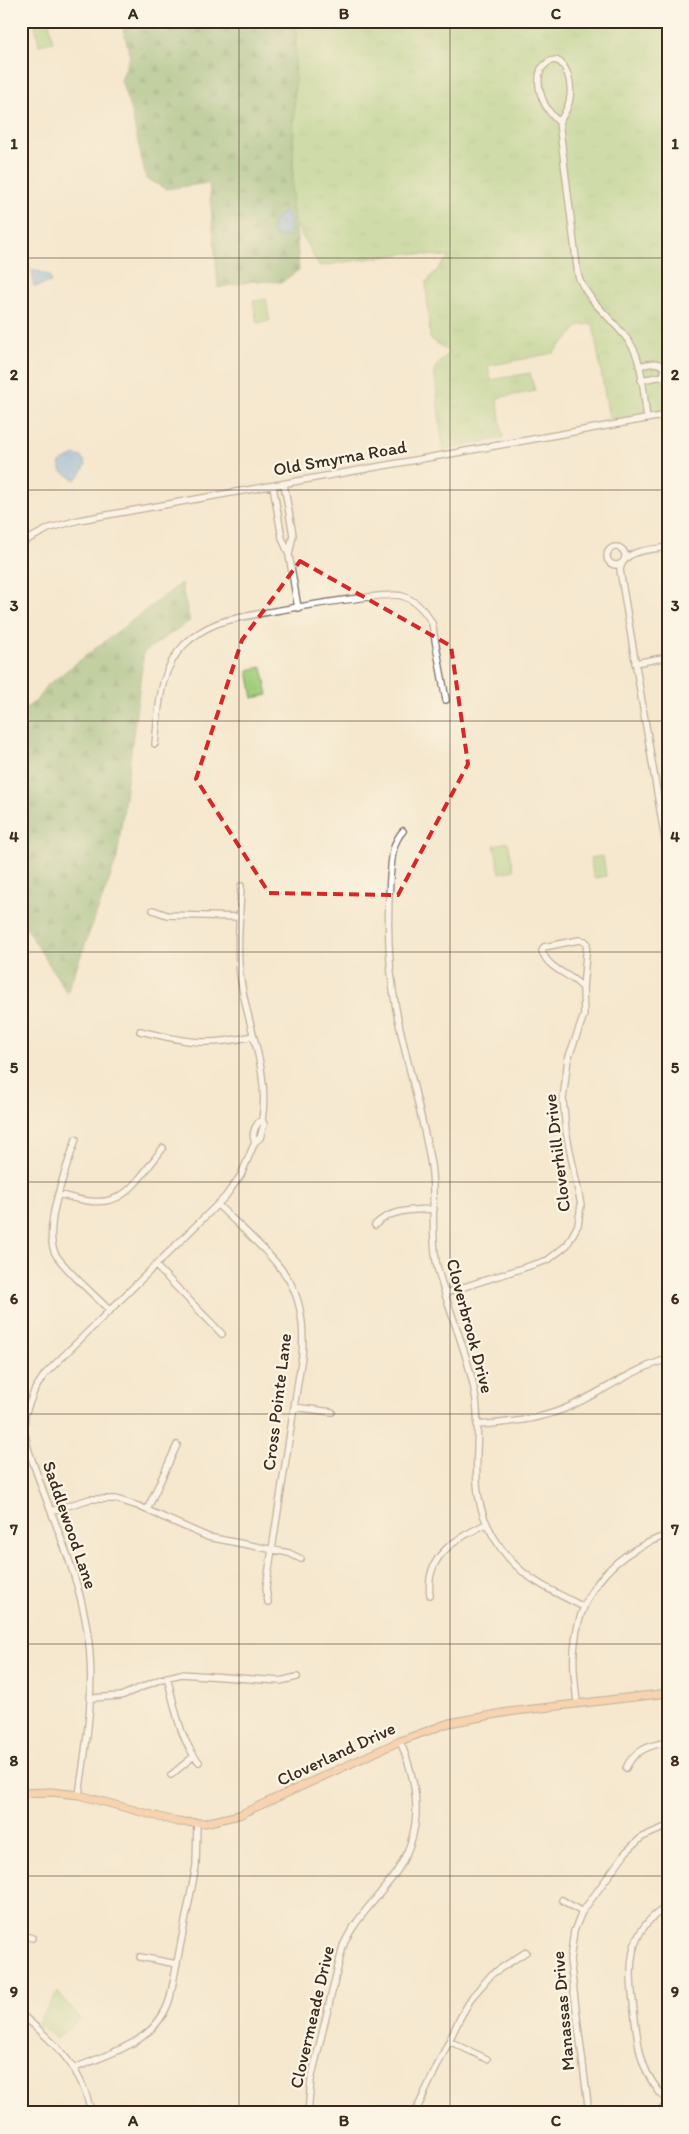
<svg xmlns="http://www.w3.org/2000/svg" width="689" height="2134" font-family="Itim,sans-serif">
<defs>
<pattern id="grass-tufts" width="24" height="20" patternUnits="userSpaceOnUse" patternTransform="scale(1.25)"><rect width="24" height="20" fill="#a0ce7b"/><path d="M3 7l-1-3M5 7V3M7 7l1-3M15 17l-1-3M17 17v-4M19 17l1-3" fill="none" stroke="#8bb16a"/></pattern>
<pattern id="forest-firs" width="22" height="20" patternUnits="userSpaceOnUse" patternTransform="scale(1.25)"><rect width="22" height="20" fill="#80b16b"/><path d="M5 1l3.5 6h-7zM16 11l3.5 6h-7z" fill="#6a9057"/></pattern>
<pattern id="park-crowns" width="20" height="18" patternUnits="userSpaceOnUse" patternTransform="scale(1.25)"><rect width="20" height="18" fill="#a0ce7b"/><path d="M2 6a3 3 0 1 1 6 0M12 15a3 3 0 1 1 6 0" fill="none" stroke="#8bb16a"/></pattern>
<pattern id="water-ripples" width="26" height="14" patternUnits="userSpaceOnUse" patternTransform="scale(1.25)"><rect width="26" height="14" fill="#6fa9df"/><path d="M2 4q2-2 4 0t4 0M15 11q2-2 4 0t4 0" fill="none" stroke="#5c8ab4"/></pattern>
</defs>
<rect width="100%" height="100%" fill="#fcf5e5"/>
<filter id="ink" filterUnits="userSpaceOnUse"><feTurbulence type="fractalNoise" baseFrequency=".02" numOctaves="2"/><feDisplacementMap in="SourceGraphic" scale="10" xChannelSelector="R" yChannelSelector="G"/><feConvolveMatrix kernelMatrix="1 2 1 2 8 2 1 2 1" color-interpolation-filters="sRGB"/></filter>
<filter id="wash" filterUnits="userSpaceOnUse"><feTurbulence type="fractalNoise" baseFrequency=".0096" numOctaves="4" result="noise"/><feDisplacementMap in="SourceGraphic" scale="20" xChannelSelector="R" yChannelSelector="G"/><feGaussianBlur stdDeviation="1.12" result="paint"/><feColorMatrix in="noise" values="0 0 0 0 0 0 0 0 0 0 0 0 0 0 0 0 0 1.4 0 .05"/><feComposite in="paint" operator="in"/></filter>
<g filter="url(#wash)">
<rect width="100%" height="100%" fill="#f5e8ce"/>
<!-- grass -->
<path fill="url(#grass-tufts)" stroke="#6e7c4c" d="M 310,21 L 668,21 L 668,410 L 609,419 L 593,324 L 580,325 L 553,353 L 488,366 L 491,380 L 530,373 L 535,391 L 497,398 L 503,438 L 443,450 L 434,369 L 449,352 L 430,338 L 426,282 L 449,257 L 407,253 L 319,266 L 296,225 L 292,208 L 296,27 Z"/>
<!-- forest -->
<path fill="url(#forest-firs)" stroke="#5e6e44" d="M 121,21 L 310,21 L 296,28 L 292,208 L 296,225 L 299,270 L 282,282 L 254,281 L 218,288 L 209,183 L 166,189 L 146,179 L 132,115 L 121,80 L 130,56 Z
M 181,583 L 190,621 L 144,652 L 117,859 L 67,993 L 21,920 L 21,711 L 36,701 L 45,687 Z"/>
<!-- park -->
<path fill="url(#park-crowns)" stroke="#6e7c4c" d="M 58,1992 L 80,2019 L 56,2039 L 37,2023 Z"/>
<!-- pitch -->
<path fill="#a0ce7b" stroke="#6e7c4c" d="M 34,21 L 49,21 L 53,42 L 39,45 Z
M 266,299 L 270,321 L 257,323 L 253,301 Z
M 262,667 L 268,695 L 253,698 L 248,670 Z
M 508,842 L 514,870 L 500,873 L 494,845 Z
M 603,856 L 606,876 L 594,878 L 590,858 Z"/>
<!-- water -->
<path fill="url(#water-ripples)" stroke="#556a7e" d="M 285,211 C 291,218 293,227 289,236 L 275,236 L 272,229 L 273,222 Z
M 32,269 L 49,275 L 51,282 L 35,287 L 33,285 Z
M 75,455 L 82,457 L 86,465 L 79,477 L 75,480 L 62,472 L 59,464 L 63,460 Z"/>
</g>
<g filter="url(#ink)">
<g fill="none" stroke-linecap="round" stroke-linejoin="round">
<defs>
<path id="minor" d="M 559,122 C 565,114 569,106 570,97 C 573,79 561,44 541,69 C 534,88 545,110 559,122 L 578,275 C 588,304 616,320 632,346 C 643,364 644,398 647,419
M 639,366 C 649,364 660,359 665,370 L 663,376 L 641,380
M 284,484 L 293,535 L 289,555
M 273,486 L 282,538 L 289,555 L 298,608
M 21,543 L 50,528 L 79,520 L 668,415
M 668,547 C 651,550 623,549 620,570 L 668,858
M607 556a9 9 0 1 1 18 0a9 9 0 1 1-18 0Z
M 635,663 L 668,657
M 155,744 C 159,710 158,671 184,645 C 193,636 204,629 216,624 C 234,616 387,591 402,596 C 416,600 425,611 432,623 L 446,700
M 403,831 C 391,844 392,861 390,878 C 387,922 388,966 396,1009 C 406,1061 422,1112 431,1165 C 436,1198 430,1233 437,1266 C 448,1311 469,1354 476,1400 C 482,1442 468,1484 487,1524 C 509,1572 540,1585 584,1607
M 241,886 C 240,917 236,951 241,981 C 248,1028 270,1072 262,1120
M 668,894 L 666,899 L 668,904
M 153,910 L 167,915 L 240,917
M 140,1031 C 186,1042 205,1047 253,1036
M 76,1139 C 67,1167 41,1230 56,1255 C 68,1273 95,1295 110,1311
M 59,1194 C 121,1214 128,1193 163,1148
M 218,1205 C 238,1225 279,1260 291,1284 C 302,1305 304,1333 302,1356 L 266,1588 L 268,1602
M 375,1225 C 390,1209 414,1210 434,1209
M 156,1266 L 222,1334
M 445,1293 L 548,1260 L 567,1245 L 578,1225 L 581,1205 L 566,1131 L 563,1099 L 568,1059 L 584,1015 L 583,988 L 587,943 L 585,941 L 579,940 L 544,947 L 542,951 C 549,971 571,973 583,988
M 294,1407 L 332,1412
M 477,1425 C 506,1423 536,1420 564,1409 C 600,1394 630,1370 668,1359
M 147,1510 L 177,1445
M 51,1511 L 90,1499 L 116,1499 L 138,1506 L 208,1537 L 289,1553 L 301,1559
M 430,1595 C 425,1555 455,1540 486,1524
M 167,1677 C 175,1706 179,1739 199,1762
M 91,1698 L 121,1696 L 161,1679 L 181,1674 L 280,1681 L 297,1677
M 577,1703 C 575,1683 572,1662 575,1642 C 581,1588 617,1551 668,1535
M 626,1768 C 633,1751 650,1745 668,1742
M 171,1775 L 194,1756
M 79,1795 C 87,1739 96,1685 87,1629 C 77,1566 47,1508 28,1448 L 24,1429 L 25,1414 L 35,1389 L 45,1374 L 225,1197 L 241,1175 L 255,1142 L 260,1138 L 264,1124 L 262,1120 C 255,1124 251,1135 255,1142
M 562,1900 L 582,1912
M 668,1906 C 625,1931 629,1968 634,2011 C 639,2051 639,2071 668,2102
M 21,1935 L 32,1938
M 140,1957 L 177,1964
M 21,2014 C 54,2042 83,2068 91,2113
M 449,2041 L 487,2059
M 75,2068 C 113,2052 157,2042 170,1998 L 196,1866 L 197,1823
M 308,2113 L 311,2080 L 343,1946 C 353,1923 370,1906 385,1887 C 424,1841 423,1795 400,1741
M 415,2113 L 459,2020 L 472,1997 L 492,1974 L 526,1952
M 589,2113 L 570,1960 L 574,1931 L 582,1912 L 626,1852 L 642,1837 L 668,1826
M 656,2113 L 668,2105"/>
<path id="major" d="M 21,1793 L 51,1792 L 79,1795 L 178,1822 L 205,1823 L 239,1815 L 400,1741 L 449,1723 L 508,1712 L 668,1693"/>
</defs>
<!-- minor casing -->
<use href="#minor" stroke="#7c6c5c" stroke-width="8"/>
<!-- major casing -->
<use href="#major" stroke="#7c6c5c" stroke-width="9"/>
<!-- minor -->
<use href="#minor" stroke="#fff" stroke-width="5.5"/>
<!-- major -->
<use href="#major" stroke="#fbbb8c" stroke-width="7"/>
</g>
</g>
<!-- marked area -->
<path d="M0 0H689V2134H0ZM 300,561 L 451,646 L 468,764 L 398,895 L 269,893 L 196,779 L 242,640 Z" fill="#f5e8ce" fill-opacity=".55" fill-rule="evenodd"/>
<path fill="none" stroke="#d62828" stroke-width="4" stroke-dasharray="10 6" stroke-linejoin="round" d="M 300,561 L 451,646 L 468,764 L 398,895 L 269,893 L 196,779 L 242,640 Z"/>
<!-- grid -->
<path fill="none" stroke="#3b2a1e" stroke-width="1" stroke-opacity="0.55" d="M 239,21 L 239,2113M 450,21 L 450,2113M 21,258 L 668,258M 21,490 L 668,490M 21,721 L 668,721M 21,952 L 668,952M 21,1182 L 668,1182M 21,1414 L 668,1414M 21,1644 L 668,1644M 21,1876 L 668,1876"/>
<g text-anchor="middle" stroke-width="4.5" stroke-linejoin="round" paint-order="stroke">
<!-- street labels -->
<g font-size="18" fill="#3b2a1e" stroke="#fcf5e5">
<text transform="translate(340 458) rotate(-10)" y="6">Old Smyrna Road</text>
<text transform="translate(557 1153) rotate(-97)" y="6">Cloverhill Drive</text>
<text transform="translate(470 1326) rotate(75)" y="6">Cloverbrook Drive</text>
<text transform="translate(277 1402) rotate(-83)" y="6">Cross Pointe Lane</text>
<text transform="translate(70 1525) rotate(71)" y="6">Saddlewood Lane</text>
<text transform="translate(336 1754) rotate(-25)" y="6">Cloverland Drive</text>
<text transform="translate(563 2011) rotate(-95)" y="6">Manassas Drive</text>
<text transform="translate(312 2017) rotate(-77)" y="6">Clovermeade Drive</text>
</g>
</g>
<!-- margin -->
<rect width="689" height="2134" fill="none" stroke="#fcf5e5" stroke-width="55"/>
<rect x="28" y="28" width="634" height="2078" fill="none" stroke="#3b2a1e" stroke-width="2"/>
<g font-size="16" text-anchor="middle" font-weight="bold" fill="#3b2a1e">
<text x="133" y="19">A</text>
<text x="344" y="19">B</text>
<text x="556" y="19">C</text>
<text x="14" y="149">1</text>
<text x="675" y="149">1</text>
<text x="14" y="380">2</text>
<text x="675" y="380">2</text>
<text x="14" y="611">3</text>
<text x="675" y="611">3</text>
<text x="14" y="842">4</text>
<text x="675" y="842">4</text>
<text x="14" y="1073">5</text>
<text x="675" y="1073">5</text>
<text x="14" y="1304">6</text>
<text x="675" y="1304">6</text>
<text x="14" y="1535">7</text>
<text x="675" y="1535">7</text>
<text x="14" y="1766">8</text>
<text x="675" y="1766">8</text>
<text x="14" y="1997">9</text>
<text x="675" y="1997">9</text>
<text x="133" y="2126">A</text>
<text x="344" y="2126">B</text>
<text x="556" y="2126">C</text>
</g>
</svg>
